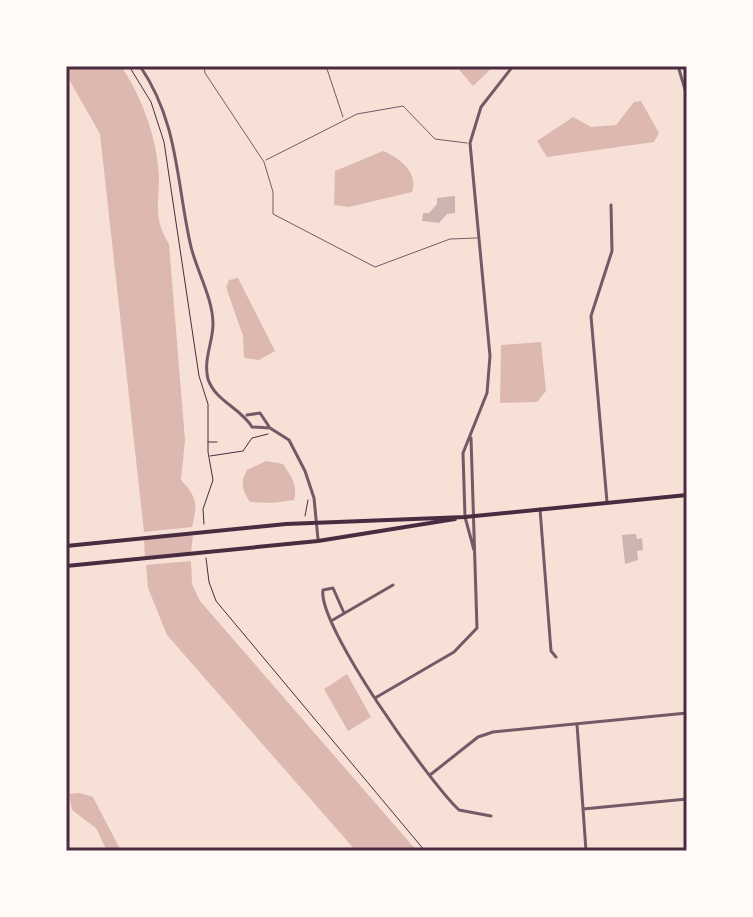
<svg xmlns="http://www.w3.org/2000/svg" width="753" height="917" font-family="Barlow,sans-serif">
<rect width="100%" height="100%" fill="#f7e1d7"/>
<!-- water -->
<path fill="#dcb8b0" d="M 66,66 L 121,66 C 142,97 158,140 159,178 C 159,207 153,217 169,244 L 185,440 L 181,480 C 197,497 198,504 192,527 L 144,532 L 100,134 L 66,74 Z
M 456,66 L 494,66 L 473,86 Z
M 641,101 L 659,133 L 654,142 L 547,157 L 537,141 L 573,117 L 591,127 L 616,125 L 634,102 Z
M 383,151 C 399,157 419,173 412,192 L 349,207 L 334,205 L 335,171 Z
M 238,278 L 275,351 L 259,360 L 244,358 L 243,336 L 226,287 L 229,280 Z
M 541,342 L 546,391 L 537,402 L 500,403 L 501,345 Z
M 266,461 L 283,464 C 291,476 298,485 294,500 L 271,503 L 250,502 C 242,490 240,482 247,470 Z
M 193,533 L 191,554 L 145,559 L 144,538 Z
M 191,561 L 192,584 L 200,601 L 417,851 L 356,851 L 167,635 L 148,588 L 146,565 Z
M 347,674 L 371,717 L 348,731 L 324,689 Z
M 79,793 L 93,797 L 121,851 L 107,851 L 96,828 L 72,810 L 69,794 Z"/>
<!-- building -->
<path fill="#ccb4b1" d="M 455,196 L 455,213 L 447,214 L 439,223 L 422,221 L 423,213 L 429,213 L 437,204 L 437,198 Z
M 636,534 L 637,539 L 642,538 L 643,550 L 637,551 L 638,560 L 625,564 L 622,535 Z"/>
<g fill="none" stroke-linecap="round" stroke-linejoin="round">
<!-- path -->
<path stroke="#4a2c40" stroke-width="1" d="M 129,66 L 151,102 L 164,142 L 199,376 L 208,404 L 208,452 L 213,480 L 203,509 L 204,524
M 208,442 L 217,442
M 210,456 L 243,451 L 252,438 L 268,434
M 305,516 L 308,500
M 206,558 L 209,582 L 216,601 L 425,851"/>
<!-- service -->
<path stroke="#755966" stroke-width="1" d="M 204,66 L 205,73 L 264,162 L 273,192 L 273,214 L 375,267 L 450,239 L 477,238
M 326,66 L 343,117
M 266,160 L 357,114 L 403,106 L 435,139 L 467,143"/>
<!-- minor -->
<path stroke="#755966" stroke-width="3" d="M 140,66 C 179,123 176,182 191,247 C 197,271 213,299 213,324 C 213,342 203,360 208,379 C 215,401 241,408 252,427 L 270,428
M 678,66 L 687,96
M 247,415 L 260,413 L 270,428 L 289,440 L 305,471 L 314,498 L 318,539
M 607,502 L 591,316 L 612,251 L 611,205
M 540,509 L 551,651 L 556,657
M 474,550 L 465,517 L 463,453 L 487,393 L 490,356 L 470,143 L 481,107 L 513,66
M 344,613 L 333,588 L 323,590 C 317,625 430,783 459,810 L 491,816
M 331,621 L 393,585
M 375,698 L 454,652 L 477,628 L 471,438
M 577,724 L 586,851
M 430,775 L 478,737 L 493,732 L 687,713
M 583,809 L 687,799"/>
<!-- secondary -->
<path stroke="#4a2c40" stroke-width="4" d="M 66,546 L 286,524 L 465,517 L 687,495
M 66,566 L 318,541 L 455,519"/>
</g>
<!-- border -->
<rect width="753" height="917" fill="none" stroke="#fffaf5" stroke-width="136"/>
<rect x="68" y="68" width="617" height="781" fill="none" stroke="#4a2c40" stroke-width="3"/>
</svg>
